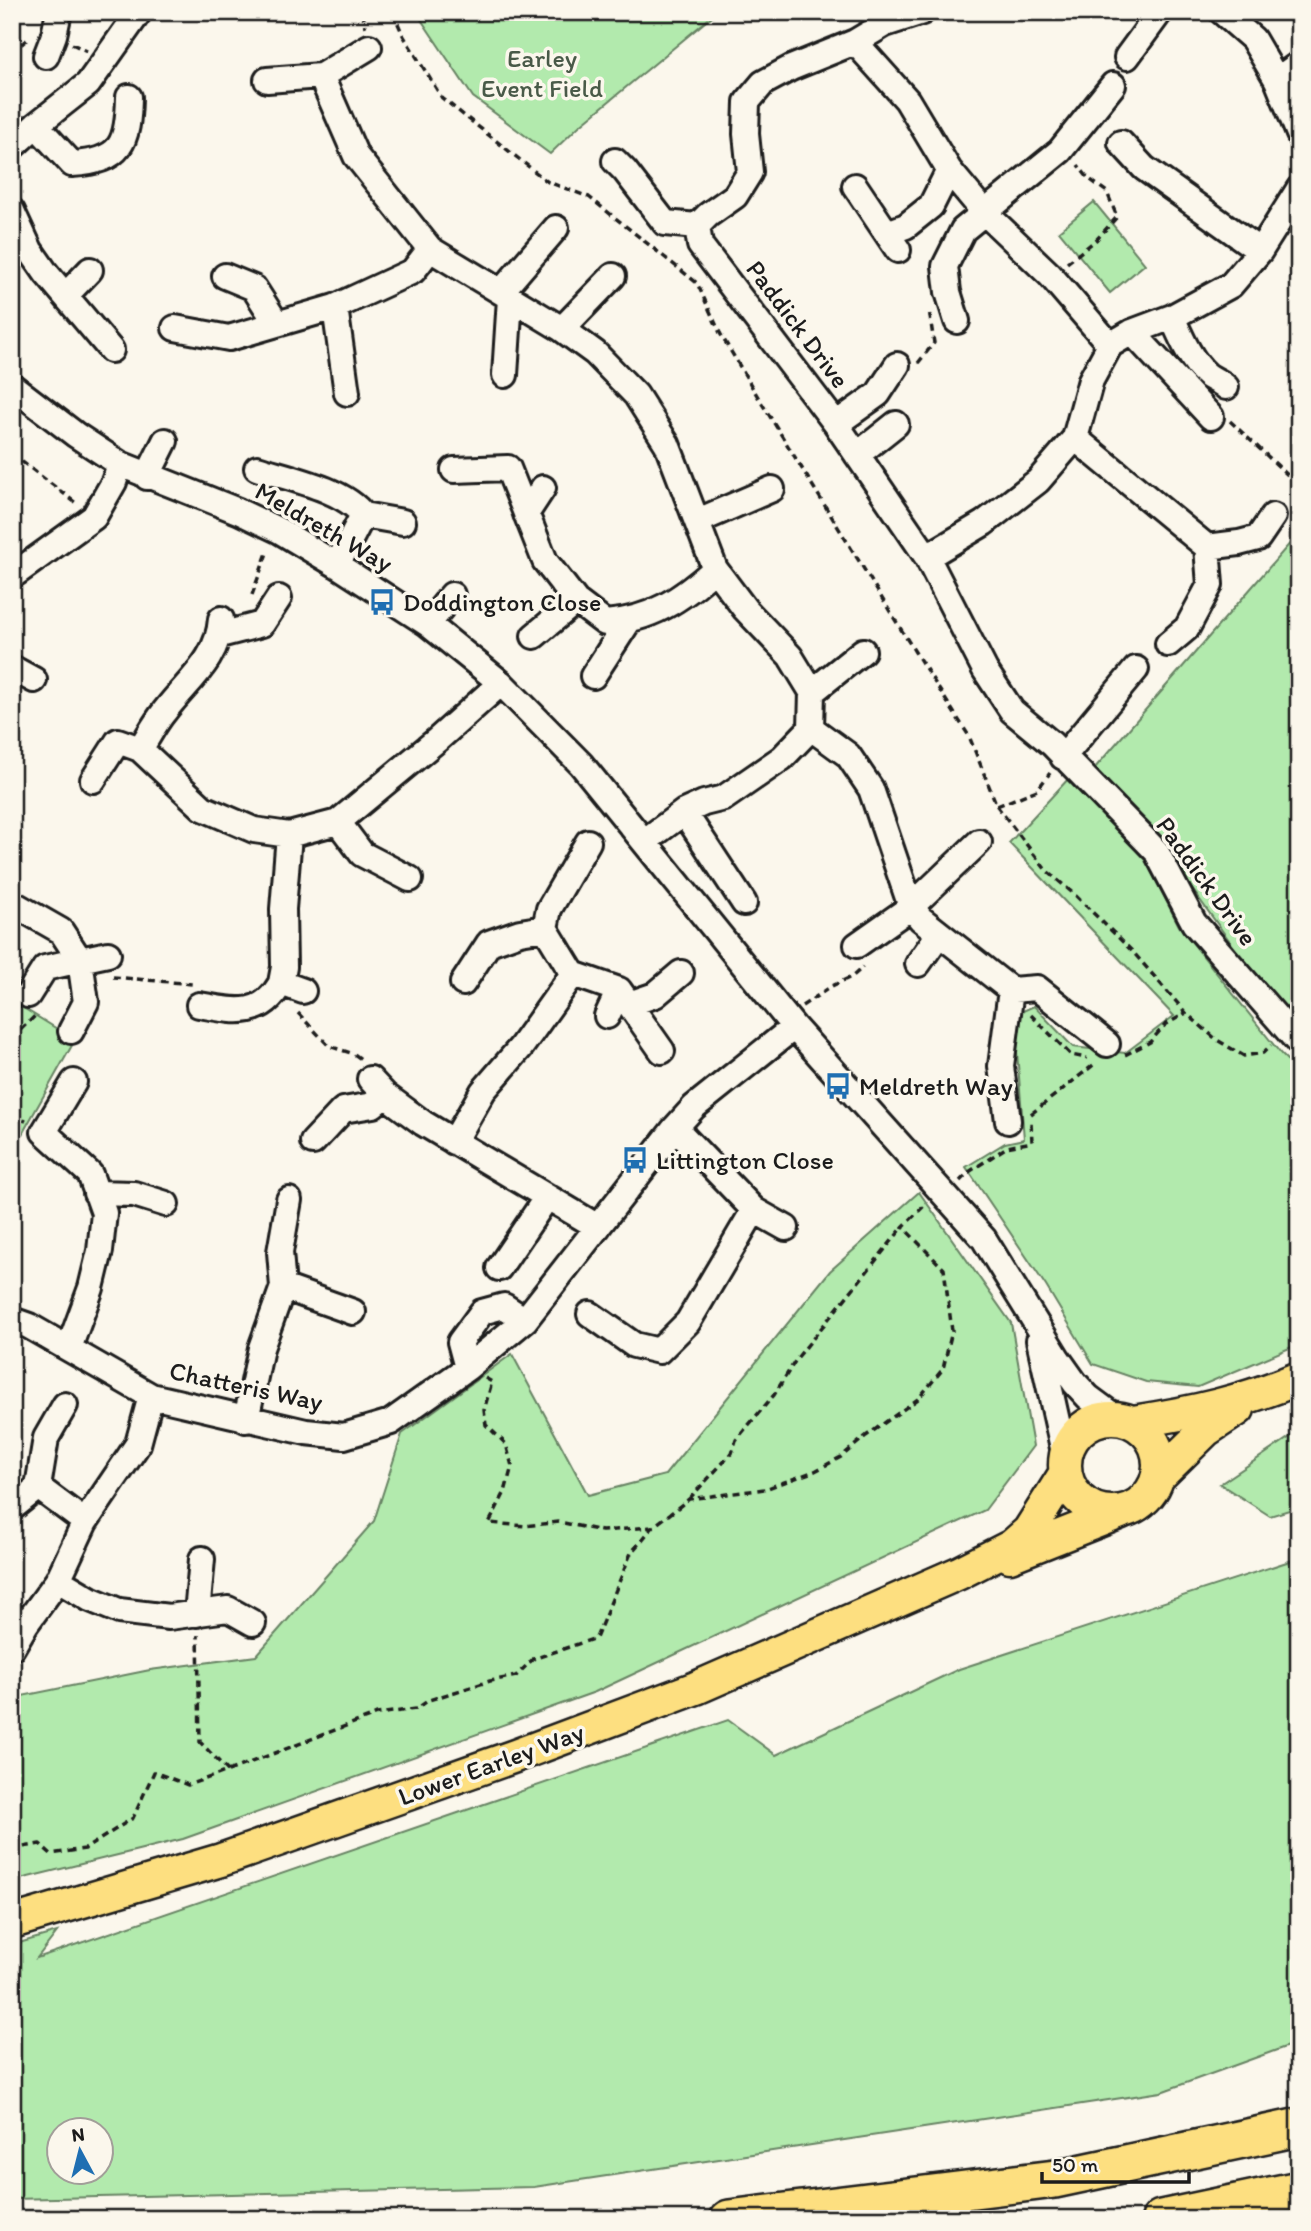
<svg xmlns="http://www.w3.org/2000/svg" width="1311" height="2231" font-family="Itim,sans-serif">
<rect width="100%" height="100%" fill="#fbf7ec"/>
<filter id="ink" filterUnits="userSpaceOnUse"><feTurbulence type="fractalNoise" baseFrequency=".0143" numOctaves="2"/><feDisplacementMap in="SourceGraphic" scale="14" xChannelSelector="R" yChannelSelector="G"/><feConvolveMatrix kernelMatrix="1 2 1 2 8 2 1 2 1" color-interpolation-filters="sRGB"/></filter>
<g filter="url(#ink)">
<!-- green -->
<path fill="#b2eaad" stroke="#678364" stroke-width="2" fill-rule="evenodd" d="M 416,12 L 717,12 L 578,127 L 550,154 L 473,97 Z
M 1094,202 L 1145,264 L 1110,293 L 1059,231 Z
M 1299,533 L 1299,1032 L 1283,1015 L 1161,846 L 1098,777 L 1094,769 Z
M 1070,777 L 1142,853 L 1179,926 L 1281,1054 L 1299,1072 L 1299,1344 L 1198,1387 L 1146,1382 L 1093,1364 L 1046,1286 L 966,1167 L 1005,1143 L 1024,1139 L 1014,1015 L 1034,1006 L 1073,1047 L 1125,1053 L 1174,1016 L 1009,843 Z
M 12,1001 L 75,1040 L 12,1152 Z
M 919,1192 L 1011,1323 L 1033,1446 L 985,1510 L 595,1692 L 183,1839 L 12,1881 L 12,1698 L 150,1670 L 256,1656 L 374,1521 L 402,1434 L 512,1354 L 588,1495 L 665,1475 L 830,1271 Z
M 1299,1431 L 1299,1507 L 1270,1516 L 1220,1484 Z
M 1299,1558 L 1299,2042 L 1161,2092 L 534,2187 L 12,2199 L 12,1945 L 57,1932 L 37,1958 L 728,1720 L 776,1755 L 959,1669 ZM 60,2130 L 102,2130 L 102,2172 L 60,2172 Z"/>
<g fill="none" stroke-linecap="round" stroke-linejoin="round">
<defs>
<path id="minor" d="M 1222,12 L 1253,39 L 1277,80 L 1299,134
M 855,42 L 907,100 L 949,170 L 984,212 L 1050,275 L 1110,345
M 369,47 L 321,76 L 356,156 L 430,249 L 562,329 L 595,353 L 636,395 L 667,444 L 715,569 L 745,609 L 790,656 L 812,692 L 811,728 L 782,758 L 724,798 L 704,803 L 684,812 L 645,841
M 46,56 L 54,35 L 59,12
M 1127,57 L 1160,12
M 267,80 L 321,76
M 1277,80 L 1299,64
M 36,125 L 72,164 C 122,161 128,143 129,97
M 1121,143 L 1144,168 L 1260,251
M 12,147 L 36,125 L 88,84 L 139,12
M 615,161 L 625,171 L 665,223 L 697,226
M 855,186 L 898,250
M 12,211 L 30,250 L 46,273 L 111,350
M 697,226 L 700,245 L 836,424 L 927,557 L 985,670 L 1012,711 L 1052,744 L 1156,851 L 1194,923 L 1299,1043
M 697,226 L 708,215 L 735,196 L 750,172 L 746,134 L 747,102 L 763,83 L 791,68 L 855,42 L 885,24 L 922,12
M 887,233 L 906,226 L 931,206 L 949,170
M 225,276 L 254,288 L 277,324
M 501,292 L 556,228
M 66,295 L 90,270
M 335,307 L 347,393
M 1172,317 C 1181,337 1190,360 1207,375 C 1213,380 1220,381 1226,387
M 957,321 L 948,292 L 945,266 L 963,230 L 1060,151 L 1113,85
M 175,328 L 229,338 L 335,307 L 413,271 L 430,249
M 562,329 L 613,276
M 1132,332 L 1211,417
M 505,375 L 510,298
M 12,386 L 76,435 L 120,464 L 238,511 L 280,531 L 337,565 L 428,624 L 501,683 L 581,764 L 794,1027 L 984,1239 L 1058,1359 L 1075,1383 L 1088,1397 L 1115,1417
M 836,424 L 878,394 L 897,365
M 1075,438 L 1207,547 L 1239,543 L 1258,538 L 1273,516
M 857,455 L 896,424
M 257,468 C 288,478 344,489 363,515 L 337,565
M 454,470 L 508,468 L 545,561 L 576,601 L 605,623 C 651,620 682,599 715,569
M 147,477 L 165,441
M 526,514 L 543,488
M 363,515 L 403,522
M 698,521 L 772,489
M 927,557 L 984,523 L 1038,481 L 1075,438 L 1091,380 L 1110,345 L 1132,332 L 1172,317 L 1231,285 L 1260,251 L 1299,189
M 12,576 L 94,517 L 114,482 L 120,464
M 221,619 C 218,661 187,681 164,712 C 155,723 148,737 140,749 L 203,808 L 254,830 L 289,835 L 338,822 L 437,740 L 501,683
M 428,624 L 452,595
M 220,635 L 262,624 L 279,598
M 534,636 L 576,601
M 1168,644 L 1187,628 L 1210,585 L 1207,547
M 12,668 L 34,680
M 593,676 L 628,622
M 812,692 L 863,651
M 811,728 L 848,755 L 871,789 L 911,907 L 921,919 L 1011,990 L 1037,988 L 1107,1044
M 1063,757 L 1136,669
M 93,780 L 118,741 L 140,749
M 684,812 L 744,903
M 338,822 L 362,854 L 410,879
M 289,835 L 283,909 L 284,967 L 281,983 L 303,991
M 12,903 L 61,931 L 80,960 L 108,954
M 857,945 L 911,907 L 979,842
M 918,964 L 939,934
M 573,974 L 545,928 L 549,909 L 588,842
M 463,983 L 489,943 L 520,932 L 545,928
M 28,995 L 45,968 L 80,960 L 86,1002 L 71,1031
M 629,1004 L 662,1051
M 199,1005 C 234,1011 261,1019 281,983
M 607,1016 L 619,990
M 370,1079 L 385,1095 L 423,1123 L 598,1227
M 1008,1121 L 1001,1066 L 1011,990
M 675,1128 L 754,1210 L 786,1228
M 313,1142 L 343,1110 L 373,1105 L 385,1095
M 454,1142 L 483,1091 L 521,1047 L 573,974 L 619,990 L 629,1004 L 655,995 L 681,973
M 96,1193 L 134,1194 L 166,1204
M 499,1268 L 547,1197
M 283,1287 L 353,1312
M 590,1314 L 634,1345 L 659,1351 L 688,1322 L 754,1210
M 12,1320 L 29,1326 L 151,1396 L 306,1432 L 344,1436 L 391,1422 L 467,1368 L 525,1320 L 675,1128 L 694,1107 L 794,1027
M 1039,1340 L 1065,1457
M 69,1348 L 91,1288 L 100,1251 L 104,1213 L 90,1174 L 44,1132 L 74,1082
M 467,1368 L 460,1342 L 482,1312 L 504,1306 L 525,1320
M 65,1405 L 46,1438 L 38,1487 L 85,1522
M 246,1420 L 261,1348 L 283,1287 L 280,1252 L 289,1200
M 12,1508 L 38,1487
M 58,1580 L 90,1599 L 119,1611 L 169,1617 L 228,1609 L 253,1623
M 197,1614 L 202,1559
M 12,1616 L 26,1624 L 58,1580 L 85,1522 L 138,1444 L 151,1396
M 12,1648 L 26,1624"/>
<path id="major" d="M1065 1465a47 47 0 1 1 94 0a47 47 0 1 1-94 0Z
M 1133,1422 C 1192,1413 1243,1402 1299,1378
M 1158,1477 L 1206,1430 L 1238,1409
M 1010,1556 L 1121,1512
M 12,1922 L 221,1860 L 515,1756 L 696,1688 L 959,1573 L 1012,1546 L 1029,1531 L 1065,1474"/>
<path id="highway" d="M 729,2219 L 1055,2179 L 1299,2127
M 1161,2219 L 1299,2190"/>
</defs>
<!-- minor casing -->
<use href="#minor" stroke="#1c1c1c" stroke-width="30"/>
<!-- major casing -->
<use href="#major" stroke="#1c1c1c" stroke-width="37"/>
<!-- highway casing -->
<use href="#highway" stroke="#1c1c1c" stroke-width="42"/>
<!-- path -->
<path stroke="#1c1c1c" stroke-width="3.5" stroke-dasharray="7 5" stroke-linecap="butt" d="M 363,12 L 365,27
M 393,12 L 403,35 L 442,98 L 548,182 L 589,197 L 697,283 L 720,333 L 761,402 L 915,652 L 969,736 L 997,806 L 1046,870 L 1075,895 L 1133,952 L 1186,1013 L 1217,1040 L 1244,1056 L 1263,1053 L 1271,1045
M 72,44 L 87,51
M 12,52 L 29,38
M 1067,263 L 1096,240 L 1117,217 L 1107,192 L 1088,178 L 1078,165
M 918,363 L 934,343 L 929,310
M 1230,421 L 1294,481 L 1299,482
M 12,454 L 76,503
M 252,595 L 268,550
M 997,806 L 1037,790 L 1050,773
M 113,977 L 193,984
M 802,1006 L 832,986 L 853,976 L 863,967
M 298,1013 L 329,1046 L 354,1054 L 361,1059
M 1031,1015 L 1071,1055 L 1087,1058
M 12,1038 L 36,1015
M 1125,1055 L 1150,1042 L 1165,1025 L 1186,1013
M 1031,1114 L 1096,1063
M 12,1116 L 26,1121
M 960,1181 L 969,1172 L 1007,1147 L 1032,1142 L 1031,1122
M 485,1378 L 492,1382 L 484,1410 L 486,1425 L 506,1444 L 512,1466 L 505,1492 L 489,1523 L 525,1526 L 559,1522 L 602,1531 L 652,1527
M 689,1499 L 732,1453 L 736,1440 L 774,1395 L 797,1358 L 903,1227
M 228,1771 L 377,1714 L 416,1709 L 429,1700 L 490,1681 L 516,1676 L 533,1659 L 596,1638 L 631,1553 L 653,1527 L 689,1499 L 765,1489 L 815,1471 L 841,1457 L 866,1436 L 918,1399 L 943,1369 L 952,1331 L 944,1269 L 903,1227 L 925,1205
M 12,1849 L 40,1844 L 51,1854 L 85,1849 L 133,1818 L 154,1772 L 188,1785 L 228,1771 L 200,1742 L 198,1635"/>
<!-- minor -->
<use href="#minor" stroke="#fbf7ec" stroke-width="24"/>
<!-- major -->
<use href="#major" stroke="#fddf80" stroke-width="32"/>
<!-- highway -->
<use href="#highway" stroke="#fddf80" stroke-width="37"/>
</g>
</g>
<!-- icons -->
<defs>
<symbol id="bus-bare" viewBox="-9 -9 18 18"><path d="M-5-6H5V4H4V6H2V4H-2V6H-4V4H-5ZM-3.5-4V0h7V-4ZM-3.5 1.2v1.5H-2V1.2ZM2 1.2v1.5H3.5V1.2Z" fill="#1f6fb2" stroke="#fbf7ec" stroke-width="2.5" paint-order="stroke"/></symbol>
</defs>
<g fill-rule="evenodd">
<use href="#bus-bare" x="363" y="583" width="38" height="38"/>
<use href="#bus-bare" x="819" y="1067" width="38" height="38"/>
<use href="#bus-bare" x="616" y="1141" width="38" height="38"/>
</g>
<g text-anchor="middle" stroke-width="7" stroke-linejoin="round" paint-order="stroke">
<!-- park labels -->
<g font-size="26" fill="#495a48" stroke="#fbf7ec">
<text x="542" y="67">Earley<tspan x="542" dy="30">Event Field</tspan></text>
</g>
<!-- street labels -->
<g font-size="26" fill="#1c1c1c" stroke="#fbf7ec">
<text transform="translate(798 324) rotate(53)" y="9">Paddick Drive</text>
<text transform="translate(324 527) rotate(30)" y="9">Meldreth Way</text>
<text transform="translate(1207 881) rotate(54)" y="9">Paddick Drive</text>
<text transform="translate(246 1386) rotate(12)" y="9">Chatteris Way</text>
<text transform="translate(491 1764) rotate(-20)" y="9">Lower Earley Way</text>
</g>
<!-- poi labels -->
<g font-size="26" fill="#1c1c1c" stroke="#fbf7ec" text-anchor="start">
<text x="403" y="611">Doddington Close</text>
<text x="859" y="1095">Meldreth Way</text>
<text x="656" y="1169">Littington Close</text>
</g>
</g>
<!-- margin -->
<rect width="1311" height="2231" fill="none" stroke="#fbf7ec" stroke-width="42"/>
<rect x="21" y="21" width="1269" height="2189" fill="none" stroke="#1c1c1c" stroke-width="2.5" filter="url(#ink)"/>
<!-- north arrow -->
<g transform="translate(80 2151) rotate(353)"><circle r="33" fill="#fbf7ec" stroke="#a29f99" stroke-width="2"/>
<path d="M0-5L12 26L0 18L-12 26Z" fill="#1f6fb2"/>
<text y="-10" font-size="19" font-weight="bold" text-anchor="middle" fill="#1c1c1c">N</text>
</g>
<!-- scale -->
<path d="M1042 2172v10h147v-10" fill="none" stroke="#1c1c1c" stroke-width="3.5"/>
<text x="1052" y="2172" font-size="21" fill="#1c1c1c" stroke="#fbf7ec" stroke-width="5" paint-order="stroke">50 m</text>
</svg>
